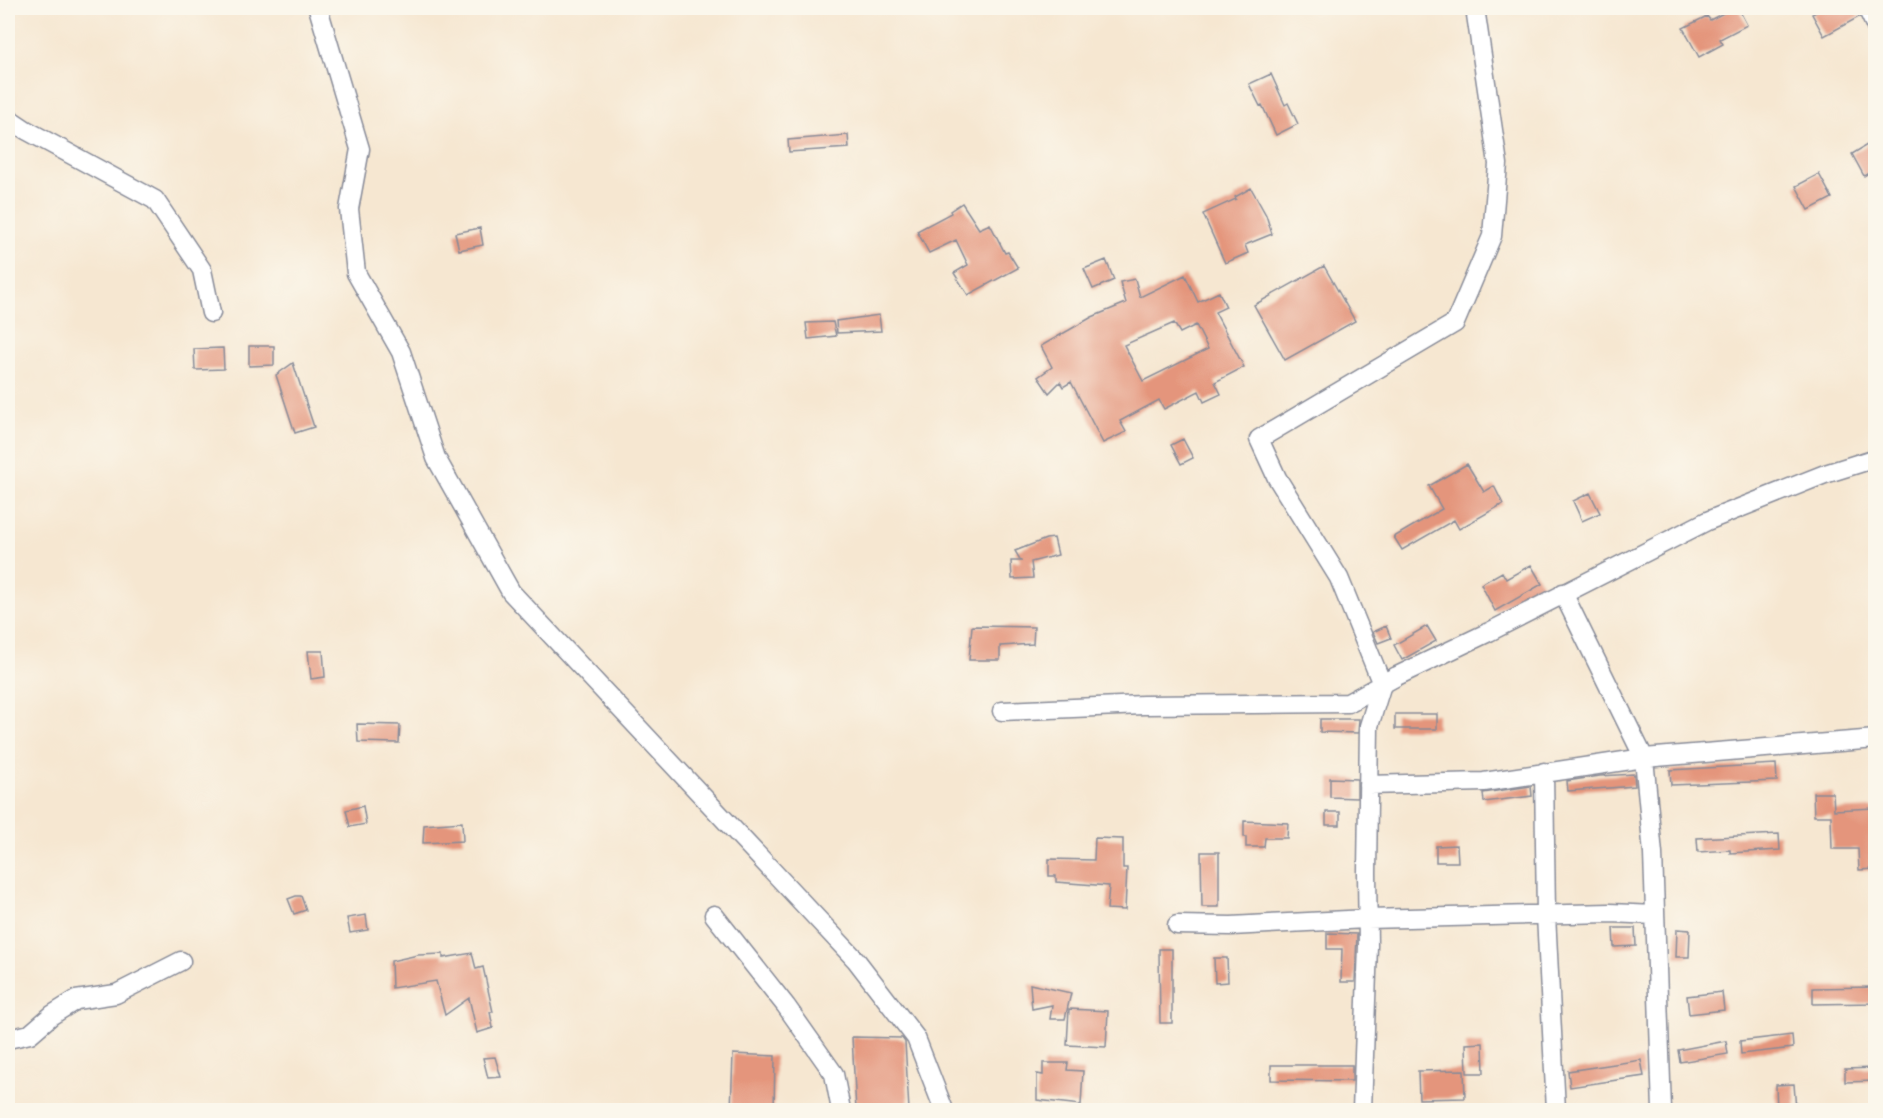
<svg xmlns="http://www.w3.org/2000/svg" width="1883" height="1118" font-family="'IM FELL English',serif">
<rect width="100%" height="100%" fill="#fbf7ec"/>
<filter id="ink" filterUnits="userSpaceOnUse"><feTurbulence type="fractalNoise" baseFrequency=".0167" numOctaves="2"/><feDisplacementMap in="SourceGraphic" scale="12" xChannelSelector="R" yChannelSelector="G"/><feConvolveMatrix kernelMatrix="1 2 1 2 8 2 1 2 1" color-interpolation-filters="sRGB"/></filter>
<filter id="wash" filterUnits="userSpaceOnUse"><feTurbulence type="fractalNoise" baseFrequency=".008" numOctaves="4" result="noise"/><feDisplacementMap in="SourceGraphic" scale="24" xChannelSelector="R" yChannelSelector="G"/><feGaussianBlur stdDeviation="1.35" result="paint"/><feColorMatrix in="noise" values="0 0 0 0 0 0 0 0 0 0 0 0 0 0 0 0 0 1.4 0 .05"/><feComposite in="paint" operator="in"/></filter>
<g filter="url(#wash)">
<rect width="100%" height="100%" fill="#f6e7d1"/>
<g id="blocks">
<!-- building -->
<path fill="#e4957b" fill-rule="evenodd" d="M 1733,8 L 1738,8 L 1747,25 L 1720,39 L 1723,44 L 1699,57 L 1683,28 L 1707,16 L 1710,20 Z
M 1824,8 L 1854,8 L 1859,17 L 1824,36 L 1812,14 Z
M 1271,74 L 1285,105 L 1288,103 L 1298,124 L 1276,135 L 1262,105 L 1260,106 L 1249,84 Z
M 848,135 L 849,148 L 789,152 L 788,140 Z
M 1875,140 L 1875,169 L 1864,176 L 1852,154 Z
M 1819,174 L 1832,198 L 1809,210 L 1796,186 Z
M 1251,188 L 1266,215 L 1272,234 L 1245,245 L 1248,253 L 1225,263 L 1203,214 L 1236,199 L 1235,197 Z
M 962,203 L 979,229 L 990,224 L 1005,253 L 1008,252 L 1018,268 L 968,295 L 954,273 L 968,265 L 956,240 L 929,253 L 917,231 L 951,213 L 950,211 Z
M 480,228 L 483,245 L 459,250 L 455,233 Z
M 1106,260 L 1114,280 L 1093,289 L 1084,269 Z
M 1324,266 L 1355,321 L 1285,360 L 1254,305 Z
M 1185,275 L 1198,302 L 1219,292 L 1226,307 L 1215,312 L 1244,367 L 1215,382 L 1221,394 L 1204,402 L 1199,391 L 1164,409 L 1159,400 L 1120,421 L 1126,432 L 1103,443 L 1071,382 L 1063,387 L 1060,382 L 1049,393 L 1038,377 L 1052,367 L 1041,346 L 1092,317 L 1126,303 L 1120,282 L 1135,279 L 1140,297 ZM 1174,323 L 1180,333 L 1196,325 L 1208,349 L 1143,381 L 1124,345 Z
M 879,315 L 881,331 L 837,333 L 836,321 Z
M 833,322 L 836,336 L 808,339 L 806,323 Z
M 249,346 L 274,346 L 274,365 L 249,366 Z
M 223,348 L 224,369 L 195,370 L 194,349 Z
M 293,363 L 314,427 L 295,433 L 276,375 Z
M 1183,439 L 1193,458 L 1181,464 L 1171,445 Z
M 1467,464 L 1484,492 L 1494,486 L 1503,504 L 1459,529 L 1454,520 L 1402,550 L 1394,537 L 1442,509 L 1429,486 Z
M 1590,493 L 1600,513 L 1582,521 L 1573,501 Z
M 1054,538 L 1058,555 L 1031,562 L 1033,578 L 1012,579 L 1011,561 L 1021,561 L 1015,551 L 1046,539 Z
M 1531,565 L 1542,584 L 1495,611 L 1481,584 L 1502,572 L 1506,579 Z
M 972,626 L 1034,627 L 1033,644 L 1000,646 L 1000,660 L 969,660 Z
M 1386,626 L 1391,638 L 1378,643 L 1373,632 Z
M 1427,626 L 1436,641 L 1402,660 L 1394,645 Z
M 308,651 L 323,651 L 325,677 L 311,679 Z
M 1395,714 L 1437,714 L 1437,729 L 1395,729 Z
M 1320,719 L 1359,719 L 1358,733 L 1320,732 Z
M 357,724 L 400,725 L 399,743 L 358,742 Z
M 1776,764 L 1777,781 L 1671,785 L 1670,770 Z
M 1634,774 L 1635,786 L 1568,791 L 1567,781 L 1600,776 Z
M 1330,778 L 1357,779 L 1357,798 L 1330,797 Z
M 1531,786 L 1532,796 L 1484,802 L 1483,793 Z
M 1813,793 L 1833,793 L 1834,810 L 1874,808 L 1875,869 L 1859,870 L 1858,849 L 1832,849 L 1831,816 L 1814,816 Z
M 363,806 L 366,824 L 350,827 L 346,810 Z
M 1326,812 L 1340,812 L 1340,825 L 1326,825 Z
M 1244,821 L 1288,823 L 1287,838 L 1265,838 L 1264,847 L 1246,847 L 1246,837 L 1244,837 Z
M 462,822 L 463,841 L 423,843 L 424,825 Z
M 1779,834 L 1780,850 L 1730,853 L 1730,850 L 1698,852 L 1697,838 Z
M 1095,838 L 1123,839 L 1123,868 L 1127,868 L 1125,910 L 1107,909 L 1109,886 L 1056,882 L 1056,876 L 1049,876 L 1049,859 L 1094,860 Z
M 1457,845 L 1458,862 L 1436,862 L 1436,846 Z
M 1201,852 L 1219,852 L 1219,907 L 1202,907 Z
M 296,896 L 301,896 L 306,910 L 294,914 L 288,899 Z
M 366,915 L 368,930 L 350,933 L 347,918 Z
M 1613,928 L 1635,928 L 1636,946 L 1614,947 Z
M 1677,929 L 1690,930 L 1689,957 L 1676,957 Z
M 1327,933 L 1357,934 L 1355,982 L 1341,982 L 1342,949 L 1327,949 Z
M 1159,949 L 1172,949 L 1172,1023 L 1160,1023 Z
M 472,953 L 476,969 L 483,967 L 493,1012 L 490,1012 L 493,1028 L 477,1033 L 469,998 L 445,1015 L 436,981 L 392,988 L 391,961 L 418,955 L 443,954 L 443,958 Z
M 1214,958 L 1227,958 L 1228,982 L 1215,983 Z
M 1030,984 L 1071,993 L 1065,1019 L 1050,1019 L 1052,1005 L 1032,1009 Z
M 1875,987 L 1875,1003 L 1813,1004 L 1813,988 Z
M 1722,992 L 1724,1010 L 1689,1014 L 1687,996 Z
M 1069,1009 L 1108,1011 L 1106,1047 L 1067,1045 Z
M 1792,1035 L 1793,1048 L 1741,1054 L 1740,1041 Z
M 852,1037 L 902,1038 L 905,1042 L 909,1110 L 856,1110 Z
M 1726,1041 L 1728,1054 L 1680,1062 L 1678,1050 Z
M 1483,1043 L 1484,1073 L 1467,1073 L 1466,1044 Z
M 733,1054 L 775,1056 L 774,1110 L 731,1110 Z
M 495,1057 L 501,1077 L 488,1078 L 483,1058 Z
M 1641,1060 L 1644,1076 L 1570,1087 L 1568,1071 Z
M 1043,1063 L 1068,1063 L 1067,1070 L 1083,1071 L 1081,1105 L 1037,1100 L 1037,1074 L 1043,1075 Z
M 1271,1065 L 1352,1065 L 1352,1081 L 1271,1080 Z
M 1875,1068 L 1875,1081 L 1845,1082 L 1845,1069 Z
M 1464,1070 L 1465,1098 L 1419,1099 L 1418,1071 Z
M 1794,1084 L 1796,1110 L 1777,1110 L 1776,1085 Z"/>
</g>
</g>
<g filter="url(#ink)">
<use href="#blocks" fill-opacity="0" stroke="#888b98" stroke-width="1.5"/>
<g fill="none" stroke-linecap="round" stroke-linejoin="round">
<defs>
<path id="minor" d="M 318,8 L 360,149 L 349,209 L 356,273 L 401,352 L 436,458 L 511,592 L 856,960 L 916,1038 L 944,1110
M 1867,8 L 1876,27
M 8,118 L 26,130 L 155,200 L 202,270 L 211,313
M 1563,593 L 1644,758 L 1876,739
M 1002,711 L 1143,705 L 1348,703 L 1397,676 L 1489,632 L 1707,521 L 1825,474 L 1876,458
M 1544,772 L 1546,915 L 1556,1110
M 1368,785 L 1484,782 L 1644,758 L 1653,854 L 1662,1110
M 714,915 L 786,1006 L 834,1074 L 841,1110
M 1177,925 L 1231,926 L 1367,919 L 1610,913 L 1655,915
M 8,1039 L 30,1034 L 52,1015 L 76,1000 L 116,994 L 181,961
M 1362,1110 L 1368,946 L 1367,873 L 1369,726 L 1382,684 L 1339,578 L 1277,478 L 1259,439 L 1455,323 L 1492,236 L 1498,164 L 1475,8"/>
</defs>
<!-- minor casing -->
<use href="#minor" stroke="#888b98" stroke-width="21"/>
<!-- minor -->
<use href="#minor" stroke="#fff" stroke-width="18"/>
</g>
</g>
<!-- margin -->
<rect width="1883" height="1118" fill="none" stroke="#fbf7ec" stroke-width="30"/>
</svg>
